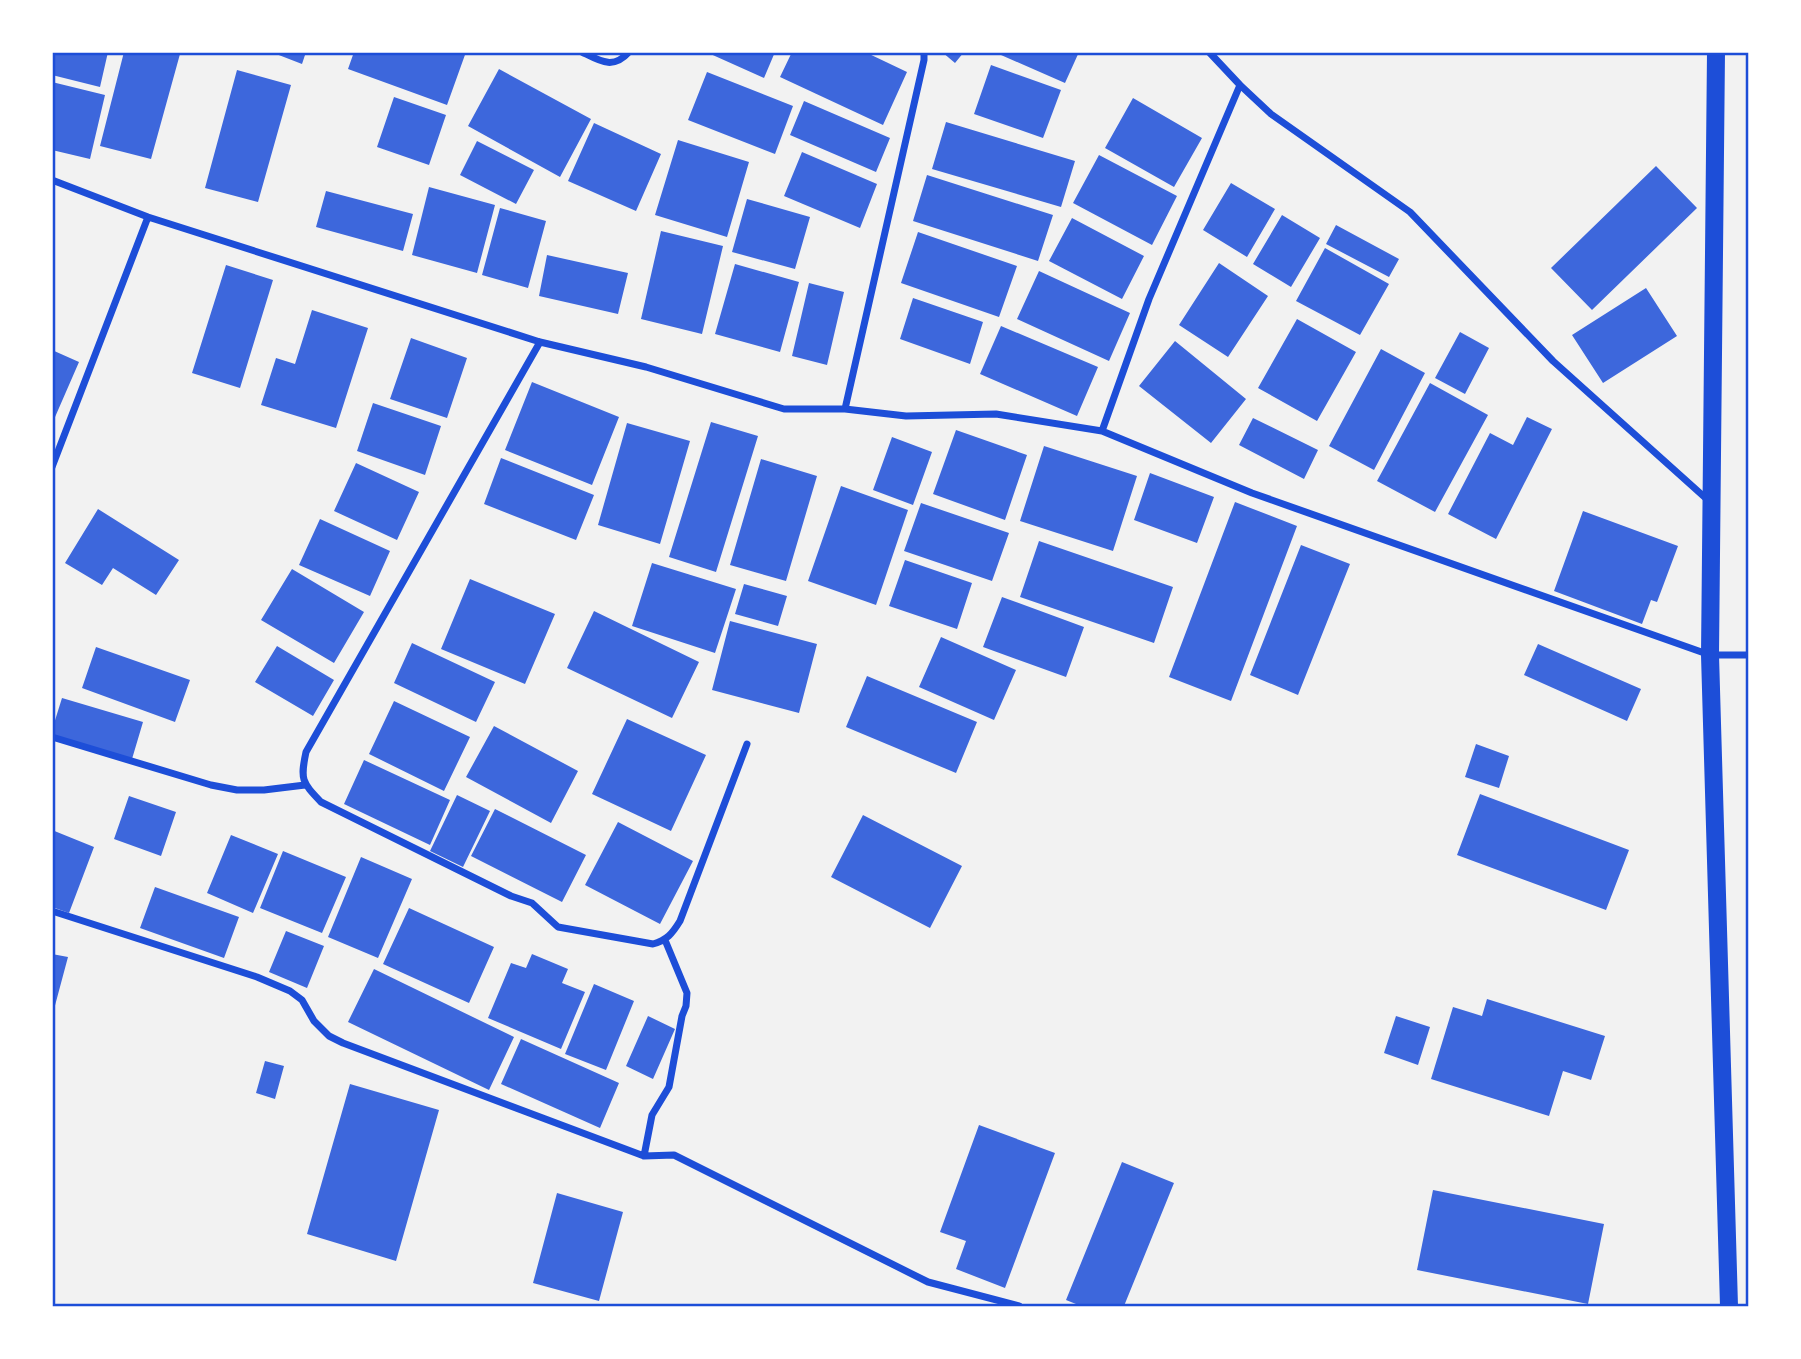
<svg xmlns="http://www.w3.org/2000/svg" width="1801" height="1359" font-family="Lora,serif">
<rect width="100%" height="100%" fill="#f2f2f2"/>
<!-- building -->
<path fill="#3d67dc" d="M 52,52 L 108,52 L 100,87 L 52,75 Z
M 124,52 L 173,52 L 180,54 L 151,159 L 100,146 Z
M 271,52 L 306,52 L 302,64 Z
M 354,52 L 466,52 L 447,105 L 348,69 Z
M 706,52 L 775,52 L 764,78 Z
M 792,52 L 865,52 L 907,72 L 883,125 L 780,77 Z
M 942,52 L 964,52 L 955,63 Z
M 1002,52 L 1079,52 L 1065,83 L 1001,55 Z
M 991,65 L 1061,90 L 1043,138 L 974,114 Z
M 499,69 L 591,119 L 560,177 L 468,126 Z
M 237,70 L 291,85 L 258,202 L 205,188 Z
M 707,72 L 793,106 L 775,154 L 688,120 Z
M 52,82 L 105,95 L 90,159 L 52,150 Z
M 394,97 L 446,115 L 429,165 L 377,147 Z
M 1133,98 L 1202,138 L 1174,187 L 1105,148 Z
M 804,101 L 890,138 L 876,172 L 790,135 Z
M 946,122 L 1075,161 L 1061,207 L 932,169 Z
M 594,123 L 661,154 L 636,211 L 568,181 Z
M 678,140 L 749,162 L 727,237 L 655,215 Z
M 477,141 L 534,170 L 516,204 L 460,175 Z
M 802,152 L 877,184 L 860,228 L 784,196 Z
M 1099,155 L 1177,196 L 1152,245 L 1073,203 Z
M 1656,166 L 1697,208 L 1592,310 L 1551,268 Z
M 927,175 L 1053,215 L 1038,261 L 913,221 Z
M 1231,183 L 1275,209 L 1247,257 L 1203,230 Z
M 429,187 L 495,205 L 477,273 L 412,255 Z
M 326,191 L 413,214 L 403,251 L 316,227 Z
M 747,199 L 810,217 L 795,269 L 732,252 Z
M 500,208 L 546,221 L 528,288 L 482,275 Z
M 1282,215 L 1320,238 L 1291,287 L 1253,264 Z
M 1072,218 L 1144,256 L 1122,299 L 1049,261 Z
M 1336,225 L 1399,259 L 1389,277 L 1326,244 Z
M 661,231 L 723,246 L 702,334 L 641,319 Z
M 918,232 L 1017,266 L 999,317 L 901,283 Z
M 1325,248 L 1389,284 L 1360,335 L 1296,301 Z
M 547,255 L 628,273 L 618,314 L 539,296 Z
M 1219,263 L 1268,296 L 1228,357 L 1179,325 Z
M 735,264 L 799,282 L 780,352 L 715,334 Z
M 226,265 L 273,280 L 240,388 L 192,373 Z
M 1039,271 L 1130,313 L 1109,361 L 1017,319 Z
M 809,283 L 844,292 L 827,365 L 792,356 Z
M 1646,288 L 1677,336 L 1603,383 L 1572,335 Z
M 913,298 L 983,322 L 970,364 L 900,339 Z
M 312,310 L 368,328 L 336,428 L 261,405 L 276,358 L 295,364 Z
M 1297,319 L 1356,352 L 1317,421 L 1258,388 Z
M 1001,326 L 1098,367 L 1077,416 L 980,374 Z
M 1460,332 L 1489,348 L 1465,394 L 1435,378 Z
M 411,338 L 467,358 L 447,418 L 390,399 Z
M 1175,341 L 1246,399 L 1211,443 L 1139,386 Z
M 1381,349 L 1425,373 L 1374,470 L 1329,446 Z
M 52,350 L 79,362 L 52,424 Z
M 532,382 L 619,417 L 592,485 L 505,450 Z
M 1430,383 L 1488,415 L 1435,512 L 1377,481 Z
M 373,403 L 441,426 L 425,475 L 357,451 Z
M 1527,417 L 1552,429 L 1496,539 L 1448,514 L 1490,433 L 1513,445 Z
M 1253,418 L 1318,450 L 1304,479 L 1239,445 Z
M 711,422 L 758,436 L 716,572 L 669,557 Z
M 627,423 L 690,441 L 660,544 L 598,525 Z
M 956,430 L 1027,455 L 1005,520 L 933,494 Z
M 892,437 L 932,452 L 913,505 L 873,490 Z
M 1044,446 L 1137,476 L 1113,551 L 1020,521 Z
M 501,458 L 594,495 L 576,540 L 484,504 Z
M 761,459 L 817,476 L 786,581 L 730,565 Z
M 356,463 L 419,492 L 397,540 L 334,511 Z
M 1150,473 L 1214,497 L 1197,543 L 1134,520 Z
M 841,486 L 908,510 L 876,605 L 808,581 Z
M 1235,502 L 1297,526 L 1231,701 L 1169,677 Z
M 921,503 L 1009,533 L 992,581 L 904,551 Z
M 98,509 L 179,560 L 156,595 L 113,568 L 102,585 L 65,563 Z
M 1583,511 L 1678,546 L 1657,602 L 1651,600 L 1642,624 L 1554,591 Z
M 320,519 L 390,551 L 370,596 L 299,565 Z
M 1039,541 L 1173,587 L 1154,643 L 1020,597 Z
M 1301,545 L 1350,564 L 1298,695 L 1250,675 Z
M 905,560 L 972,583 L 957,629 L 889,606 Z
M 652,563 L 736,589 L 715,653 L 632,626 Z
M 292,569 L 364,612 L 334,663 L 261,620 Z
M 470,579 L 555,614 L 525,684 L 441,649 Z
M 744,584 L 787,596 L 778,626 L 735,614 Z
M 1002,597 L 1084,627 L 1066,677 L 983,647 Z
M 594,611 L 699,662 L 672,718 L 567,668 Z
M 730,621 L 817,644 L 799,713 L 712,690 Z
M 941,637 L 1016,670 L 994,720 L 919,687 Z
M 412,643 L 495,682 L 476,722 L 394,683 Z
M 1538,644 L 1641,689 L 1627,721 L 1524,675 Z
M 277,646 L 334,680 L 313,716 L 255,682 Z
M 96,647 L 190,680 L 175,722 L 82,688 Z
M 867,676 L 977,722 L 956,773 L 846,727 Z
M 62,698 L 143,722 L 132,759 L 52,736 L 52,730 Z
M 394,701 L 470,737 L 444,791 L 369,754 Z
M 627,719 L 706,755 L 671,831 L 592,794 Z
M 494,726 L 578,771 L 551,823 L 466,777 Z
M 1476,744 L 1509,756 L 1499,788 L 1465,777 Z
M 364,760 L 450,800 L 430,845 L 344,804 Z
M 1480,794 L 1629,850 L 1606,910 L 1457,855 Z
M 457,795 L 490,811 L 463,867 L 430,851 Z
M 129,796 L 176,812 L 161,856 L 114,839 Z
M 495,809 L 586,855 L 562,902 L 471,856 Z
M 863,815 L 962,866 L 930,928 L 831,877 Z
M 618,822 L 693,861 L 660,924 L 585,885 Z
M 52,830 L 94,847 L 69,913 L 52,907 Z
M 231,835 L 278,854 L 253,913 L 207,893 Z
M 283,851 L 346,877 L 322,933 L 260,908 Z
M 361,857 L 412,879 L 378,958 L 328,937 Z
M 155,887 L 239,917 L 224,958 L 140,928 Z
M 409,908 L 494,947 L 469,1003 L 383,964 Z
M 286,931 L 324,946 L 307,988 L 269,972 Z
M 52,954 L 68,957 L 53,1013 L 52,1013 Z
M 532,954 L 568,969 L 562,983 L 585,992 L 561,1049 L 488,1018 L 511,963 L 526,968 Z
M 374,969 L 514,1037 L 489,1090 L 348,1022 Z
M 594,984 L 634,1001 L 606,1070 L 565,1054 Z
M 1487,999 L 1605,1036 L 1591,1080 L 1563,1071 L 1549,1116 L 1431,1079 L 1453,1007 L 1482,1016 Z
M 648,1016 L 675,1029 L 653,1079 L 626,1066 Z
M 1396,1016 L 1430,1027 L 1418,1065 L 1384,1053 Z
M 521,1039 L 619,1083 L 600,1128 L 501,1084 Z
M 265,1061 L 284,1066 L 275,1099 L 256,1093 Z
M 350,1084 L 439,1110 L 396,1261 L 307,1234 Z
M 979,1125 L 1055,1153 L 1005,1288 L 956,1269 L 966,1241 L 940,1232 Z
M 1122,1162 L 1174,1183 L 1124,1306 L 1081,1306 L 1066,1300 Z
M 1433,1190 L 1604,1224 L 1588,1304 L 1417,1270 Z
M 557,1193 L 623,1212 L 599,1301 L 533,1283 Z"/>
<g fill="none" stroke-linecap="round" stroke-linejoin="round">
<!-- minor -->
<path stroke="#1d4ed8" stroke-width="7" d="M 582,52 C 600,61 613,70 629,52
M 1209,52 L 1240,85 L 1271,114 L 1410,212 L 1553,361 L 1710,502
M 52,180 L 148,217 L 540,342 L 646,367 L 784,409 L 845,409 L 906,416 L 996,414 L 1102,431 L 1252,493 L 1710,655 L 1748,655
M 540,342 L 306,752 C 300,780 302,782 321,802 L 511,896 L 532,903 L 558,927 L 653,944 C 667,940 672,934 680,921 L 747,744
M 845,409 L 924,60 L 924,52
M 1102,431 L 1149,299 L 1240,85
M 52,467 L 148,217
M 52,737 L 211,785 L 237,790 L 264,790 L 305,785
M 52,911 L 257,977 L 290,991 L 302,1000 L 314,1021 L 329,1036 L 343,1043 L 644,1156 L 674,1155 L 928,1282 L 1019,1306
M 644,1156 L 652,1115 L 669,1087 L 682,1016 L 686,1006 L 687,993 L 665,940"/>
<!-- primary -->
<path stroke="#1d4ed8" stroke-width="18" d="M 1716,52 L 1710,655 L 1729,1306"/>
</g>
<!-- border -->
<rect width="1801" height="1359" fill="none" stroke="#ffffff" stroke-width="108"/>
<rect x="54" y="54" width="1693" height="1251" fill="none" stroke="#1d4ed8" stroke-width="2.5"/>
</svg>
